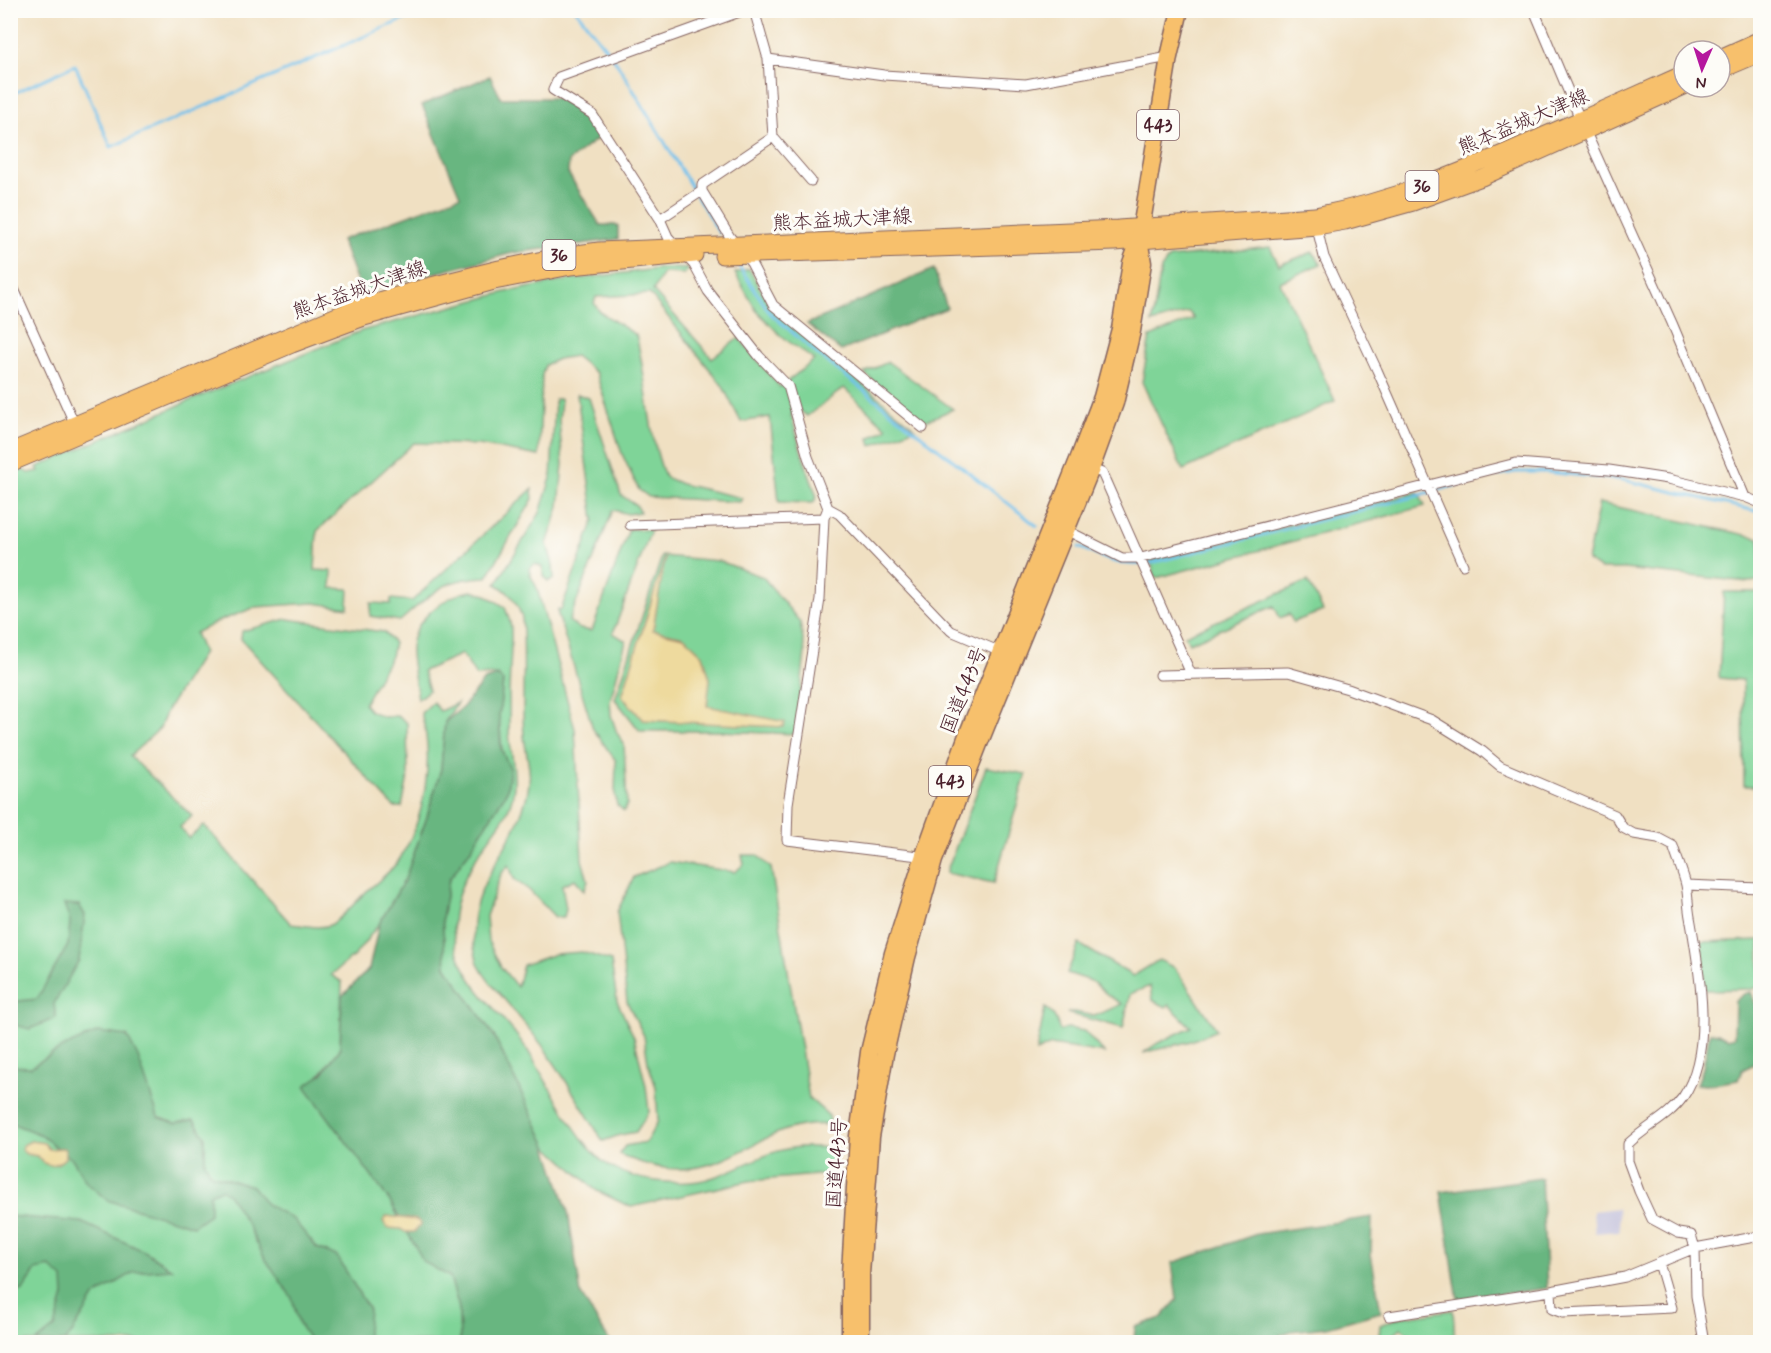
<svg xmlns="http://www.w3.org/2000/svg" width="1771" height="1353" font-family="Mynerve,'Klee One',sans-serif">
<rect width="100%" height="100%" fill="#fdfcf7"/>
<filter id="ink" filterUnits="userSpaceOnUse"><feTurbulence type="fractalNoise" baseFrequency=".0167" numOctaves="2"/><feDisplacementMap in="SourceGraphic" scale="12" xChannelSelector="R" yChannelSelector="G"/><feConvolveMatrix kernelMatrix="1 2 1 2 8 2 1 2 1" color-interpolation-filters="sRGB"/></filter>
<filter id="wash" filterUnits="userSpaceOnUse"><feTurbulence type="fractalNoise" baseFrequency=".008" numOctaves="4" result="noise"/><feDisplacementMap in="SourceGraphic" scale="24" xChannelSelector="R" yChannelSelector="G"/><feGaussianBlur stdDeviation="1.35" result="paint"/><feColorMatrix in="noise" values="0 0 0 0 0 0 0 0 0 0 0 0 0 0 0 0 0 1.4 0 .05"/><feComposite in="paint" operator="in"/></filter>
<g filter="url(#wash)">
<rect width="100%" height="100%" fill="#f0e0c2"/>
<!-- industrial -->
<path fill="#c3c1db" d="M 1618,1208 L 1620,1231 L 1595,1233 L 1593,1211 Z"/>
<!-- green -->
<path fill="#7fd498" stroke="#647a62" stroke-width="1.5" d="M 1270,247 L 1279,265 L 1313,252 L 1321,264 L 1280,282 L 1335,401 L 1183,470 L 1142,382 L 1150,337 L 1194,319 L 1189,312 L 1152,323 L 1161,269 L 1169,258 Z
M 664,268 L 689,269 L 684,274 L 663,273 L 653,291 L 712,358 L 739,338 L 780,387 L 814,360 L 781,336 L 756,310 L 735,273 L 749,269 L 772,309 L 915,428 L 871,446 L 869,438 L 887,428 L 844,388 L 807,416 L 799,410 L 791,415 L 803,457 L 817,497 L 813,503 L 779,502 L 770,417 L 741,422 L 722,385 L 650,294 L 596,297 L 594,303 L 600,312 L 636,335 C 648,382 647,432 665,477 L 681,484 L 742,498 L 740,502 L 649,497 L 639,490 L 622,454 L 596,373 L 575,356 L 558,359 L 545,365 L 542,375 L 539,456 L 479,445 L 414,443 L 317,531 L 315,570 L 332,571 L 331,588 L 349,589 L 348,608 L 314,603 L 256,607 L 219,621 L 195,633 L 203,653 L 167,710 L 160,728 L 130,756 L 192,816 L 180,827 L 189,838 L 204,825 L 291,924 C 302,925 322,930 332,924 C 343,917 356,901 366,892 C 377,882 391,872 399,860 C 425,820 435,758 421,713 L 433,702 L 440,711 L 457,703 L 445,722 L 441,769 L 427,817 L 405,879 L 379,924 L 355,955 L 331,975 L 342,982 L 340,1049 L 318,1077 L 450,1277 L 459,1308 L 460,1342 L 11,1342 L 10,475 L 23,470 L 29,473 L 39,471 L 37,467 L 191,400 L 361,331 L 506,292 L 569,280 Z
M 888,362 L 953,409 L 926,421 L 917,417 L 864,373 Z
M 577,394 L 589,398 L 621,495 L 637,506 L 640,512 L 628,514 L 613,510 L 569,621 L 580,629 L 592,631 L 629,529 L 651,530 L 613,633 L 626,641 L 610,701 L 611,715 L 617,733 L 624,744 L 627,804 L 624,811 L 617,805 L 615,794 L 616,761 L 593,729 L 558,615 L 558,609 L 561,610 L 594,520 Z
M 555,399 L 561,399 L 559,421 L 563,464 L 561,485 L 559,507 L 547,544 L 553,565 L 554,579 L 548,581 L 544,576 L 542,567 L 535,564 L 530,568 L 530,574 L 537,588 L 575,729 L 582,860 L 588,880 L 584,891 L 575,879 L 562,885 L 566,909 L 564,917 L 555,917 L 529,890 L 514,879 L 509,865 L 501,874 L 486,916 L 488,941 L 501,967 L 517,987 L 523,965 L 555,954 L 582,952 L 611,961 L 617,1001 L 634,1037 L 646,1086 L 649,1112 L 636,1132 L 620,1135 L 603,1141 C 583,1109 564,1076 542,1045 C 528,1027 513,1010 499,993 C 491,984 482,974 478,963 C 454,891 516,855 528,790 C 532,771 526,755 524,736 C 521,697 526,657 522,618 C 517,602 511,593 496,584 L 540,513 L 551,478 Z
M 532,489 L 533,499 L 487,577 C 442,578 432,594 400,621 L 370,616 L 371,603 L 391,604 L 391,599 L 412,601 Z
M 1418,492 L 1425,506 L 1156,578 L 1150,560 Z
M 1599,503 L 1760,538 L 1760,581 L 1748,582 L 1624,569 L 1600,569 L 1587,561 Z
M 662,556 L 719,561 L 763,577 L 800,622 L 805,652 L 796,734 L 717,731 L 640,731 L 615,699 Z
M 1308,581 L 1323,611 L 1293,622 L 1289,614 L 1280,618 L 1274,606 L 1189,643 L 1185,635 Z
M 472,591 L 486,595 L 505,607 C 507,614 511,622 511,629 C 512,651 509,674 509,697 C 510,712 508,728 510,742 C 513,764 518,783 510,805 C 506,818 494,831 486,843 C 465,872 446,911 456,948 C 468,990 506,1016 528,1051 C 547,1081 578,1143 605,1163 C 631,1182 684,1188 714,1177 C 749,1165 774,1145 813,1147 C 820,1147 828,1146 834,1150 L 836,1167 L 827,1168 L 827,1174 L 749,1181 L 631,1207 L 597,1191 L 547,1146 L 494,1036 L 446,966 L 442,918 L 449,879 L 469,852 L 507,791 L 510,768 L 502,751 L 499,716 L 503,681 L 498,675 L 476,676 L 462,654 L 423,671 L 429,690 L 418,699 C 416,684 410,662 411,647 C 414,619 446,594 472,591 Z
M 1724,592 L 1760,592 L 1760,786 L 1744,786 L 1743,680 L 1719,678 Z
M 287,619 L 384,632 L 394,643 L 391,656 L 364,704 L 370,711 L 383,717 L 397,716 L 407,723 L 408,777 L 402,807 L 394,807 L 241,639 L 242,631 Z
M 986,767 L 1026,774 L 994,883 L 946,873 Z
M 742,855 L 757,855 L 771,868 L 809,1098 L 829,1116 L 831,1125 C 783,1121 763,1143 722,1160 C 686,1175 653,1170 619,1154 L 625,1146 L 646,1142 L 658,1121 L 656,1087 L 648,1063 L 644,1036 L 627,1002 L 617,912 L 634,877 L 670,862 L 735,872 L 744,864 Z
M 1760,940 L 1760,985 L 1753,989 L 1705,990 L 1701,942 Z
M 1079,944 L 1133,976 L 1159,960 L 1175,968 L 1217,1030 L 1191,1041 L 1143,1053 L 1158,1043 L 1191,1027 L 1169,1005 L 1166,1007 L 1152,1000 L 1150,986 L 1130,994 L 1123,1028 L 1067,1013 L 1075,1012 L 1095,1016 L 1122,1004 L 1109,996 L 1091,981 L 1067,973 Z
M 1045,1008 C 1055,1013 1057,1022 1060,1031 L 1067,1028 L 1084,1031 L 1104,1053 L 1051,1045 L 1036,1052 Z
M 1453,1310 L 1455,1342 L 1420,1342 L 1401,1328 L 1388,1339 L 1379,1336 L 1380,1325 L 1397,1318 Z"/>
<!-- forest -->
<path fill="#67b680" stroke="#586a56" stroke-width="1.5" d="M 490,76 L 501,98 L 557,98 L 589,115 L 602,135 L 569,161 L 568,173 L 600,225 L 618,225 L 618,239 L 513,253 L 361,292 L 341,240 L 460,196 L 422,105 Z
M 934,269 L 947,308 L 841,351 L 807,324 Z
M 498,676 L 503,681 L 499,716 L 501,749 L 510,768 L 507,791 L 469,852 L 449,879 L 442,918 L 446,966 L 494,1036 L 547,1146 L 568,1212 L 581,1295 L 610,1342 L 460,1342 L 459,1308 L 450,1277 L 424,1262 L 389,1200 L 305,1086 L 322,1074 L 340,1049 L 342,996 L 369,969 L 379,924 L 405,879 L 427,817 L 441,769 L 445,722 L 463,707 L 484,680 Z
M 64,904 L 79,905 L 85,915 L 79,960 L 54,1004 L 56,1018 L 30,1029 L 11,1024 L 11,1002 L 37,999 L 68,945 L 70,921 Z
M 1751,992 L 1760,1017 L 1760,1061 L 1742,1070 L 1738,1080 L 1706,1085 L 1697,1084 L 1703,1068 L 1710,1032 L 1718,1033 L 1728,1039 L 1734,1037 L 1735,1001 L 1744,994 Z
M 98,1032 L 127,1036 L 138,1057 L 158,1117 L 175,1123 L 194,1120 L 205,1136 L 205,1162 L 211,1174 L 252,1186 L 266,1204 L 293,1219 L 317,1248 L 337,1256 L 369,1310 L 367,1331 L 368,1342 L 311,1342 L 299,1324 L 292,1298 L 264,1257 L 246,1222 L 229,1195 L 221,1189 L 210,1194 L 210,1214 L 193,1226 L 107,1200 L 86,1182 L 73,1160 L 39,1134 L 11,1123 L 10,1066 L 31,1067 L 60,1049 Z
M 1541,1178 L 1547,1288 L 1458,1300 L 1441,1192 Z
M 10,1216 L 81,1222 L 146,1252 L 172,1269 L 134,1272 L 95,1296 L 70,1336 L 64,1342 L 36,1342 L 55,1327 L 64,1296 L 63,1278 L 50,1267 L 36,1270 L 23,1290 L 11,1294 Z
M 1372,1217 L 1371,1254 L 1381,1312 L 1327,1327 L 1291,1331 L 1280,1335 L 1280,1342 L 1134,1342 L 1135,1327 L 1161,1318 L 1177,1300 L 1172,1263 L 1257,1234 Z"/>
<!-- sand -->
<path fill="#eeda9e" stroke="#9c7c64" stroke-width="1.5" d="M 665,557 L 653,630 L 684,637 L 703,655 L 710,679 L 707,706 L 785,722 L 783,727 L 643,720 L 622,696 Z
M 31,1141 L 44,1143 L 49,1149 L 62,1148 L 65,1149 L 65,1158 C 56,1167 44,1168 37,1156 L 26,1154 L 22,1150 L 23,1145 Z
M 387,1216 L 417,1220 L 421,1224 L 414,1232 L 405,1232 L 401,1229 L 387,1228 L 383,1221 Z"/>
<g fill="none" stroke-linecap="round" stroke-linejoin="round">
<!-- stream -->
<path stroke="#70c0eb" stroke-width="3" d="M 576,10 L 617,63 L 719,233
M 10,95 L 75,65 L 111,147 L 379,30 L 427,10
M 739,266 L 770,313 L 816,353 L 1037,526
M 1079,547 C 1104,559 1122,568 1151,563 L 1417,496 L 1482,478 L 1515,472 L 1546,472 L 1624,480 L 1760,512"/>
</g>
</g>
<g filter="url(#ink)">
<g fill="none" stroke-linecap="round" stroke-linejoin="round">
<defs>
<path id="street" d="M 745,10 L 559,77 L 553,90 L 592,114 L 660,219 L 668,237 L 694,265 L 708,291 L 759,356 L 788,386 L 808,457 L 828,508 L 839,514 L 951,631 L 1003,653
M 1534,10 L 1580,119 L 1672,323 L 1745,497
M 768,59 L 884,75 L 1026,84 L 1169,57
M 773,137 L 811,181
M 702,191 L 730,237 L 751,263 L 773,305 L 923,428
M 660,219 L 702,191 L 702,185 L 773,137 L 768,59 L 754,10
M 1316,224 L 1324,257 L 1377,370 L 1463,565
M 10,280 L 76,427
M 1091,469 L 1102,473 L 1191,674
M 828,508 L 824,518 L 820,599 L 788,804 L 787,840 L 927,857
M 630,525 L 824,518
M 1066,530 L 1122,558 L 1141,558 L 1516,463 L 1609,470 L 1668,479 L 1745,497 L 1760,503
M 1160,675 L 1288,672 L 1348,689 L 1432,720 L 1482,751 L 1500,766 L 1615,815 L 1623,828 L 1634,834 L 1658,838 L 1673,846 C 1677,859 1683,872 1686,885 C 1688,895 1688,906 1690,917 C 1699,968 1715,1051 1683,1097 C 1669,1117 1645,1127 1628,1144 L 1628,1161 L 1639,1191 L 1652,1219 L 1678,1233 L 1691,1235 L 1695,1248 L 1696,1296 L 1704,1342
M 1686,885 L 1760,888
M 1551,1291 L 1552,1309 L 1563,1313 L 1672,1308 L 1659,1263
M 1389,1316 L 1551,1291 L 1625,1277 L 1695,1248 L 1760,1236"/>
<path id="primary" d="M 1720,57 L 1760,39
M 1720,71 L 1760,54
M 722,256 L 1115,243 L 1317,227 L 1345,222 L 1413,203 L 1482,178 L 1684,87
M 10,451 L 356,307 L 427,286 L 499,268 L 562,255 L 599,250 L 1118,228 L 1315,215 C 1390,201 1460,172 1530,141 C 1581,119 1633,96 1684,73
M 10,464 L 292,345 L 364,318 L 494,282 L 571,267 L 695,255"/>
<path id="highway" d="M 850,1342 L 850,1273 L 858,1136 L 869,1052 L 893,953 L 924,855 L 966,738 L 1078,460 L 1102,397 L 1120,329 L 1131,263 L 1139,241 L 1169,57 L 1180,10
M 861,1342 L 861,1274 L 871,1137 L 885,1054 L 907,957 L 934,860 L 979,744 L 1091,469 L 1115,403 L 1132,331 L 1143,263 L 1140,245"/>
</defs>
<!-- street casing -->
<use href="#street" stroke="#846360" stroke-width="11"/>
<!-- primary casing -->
<use href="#primary" stroke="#846360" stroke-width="17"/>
<!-- highway casing -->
<use href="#highway" stroke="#846360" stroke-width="19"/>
<!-- street -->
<use href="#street" stroke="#fff" stroke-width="9"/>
<!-- primary -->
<use href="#primary" stroke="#f7c06c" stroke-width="15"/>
<!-- highway -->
<use href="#highway" stroke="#f7c06c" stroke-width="16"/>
</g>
</g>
<g text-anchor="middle" stroke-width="6" stroke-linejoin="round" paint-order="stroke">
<!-- shield labels -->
<g fill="#fdfcf7" stroke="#806168" stroke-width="1.5">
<rect x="1137" y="110" width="42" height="30" rx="4.5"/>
<rect x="1405.5" y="171" width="33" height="30" rx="4.5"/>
<rect x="542.5" y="240" width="33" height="30" rx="4.5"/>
<rect x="929" y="766" width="42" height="30" rx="4.5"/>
</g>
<g font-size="18" font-weight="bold" fill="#4a1f2b">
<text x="1158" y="131">443</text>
<text x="1422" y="192">36</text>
<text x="559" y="261">36</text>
<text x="950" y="787">443</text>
</g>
<!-- street labels -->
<g font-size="20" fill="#4a1f2b" stroke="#fdfcf7">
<text transform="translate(1523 121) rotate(-23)" y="7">熊本益城大津線</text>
<text transform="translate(842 219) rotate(-3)" y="7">熊本益城大津線</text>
<text transform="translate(359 289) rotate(-19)" y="7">熊本益城大津線</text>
<text transform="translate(963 690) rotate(-68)" y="7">国道443号</text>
<text transform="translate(836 1163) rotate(-86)" y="7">国道443号</text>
</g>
</g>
<!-- margin -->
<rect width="1771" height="1353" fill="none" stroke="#fdfcf7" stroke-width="36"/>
<!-- north arrow -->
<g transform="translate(1702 69) rotate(183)"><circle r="28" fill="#fdfcf7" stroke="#b5a4a5" stroke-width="1.5"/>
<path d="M0-4.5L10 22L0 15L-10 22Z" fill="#b5179e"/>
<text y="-9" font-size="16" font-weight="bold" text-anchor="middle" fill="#4a1f2b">N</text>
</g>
</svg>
